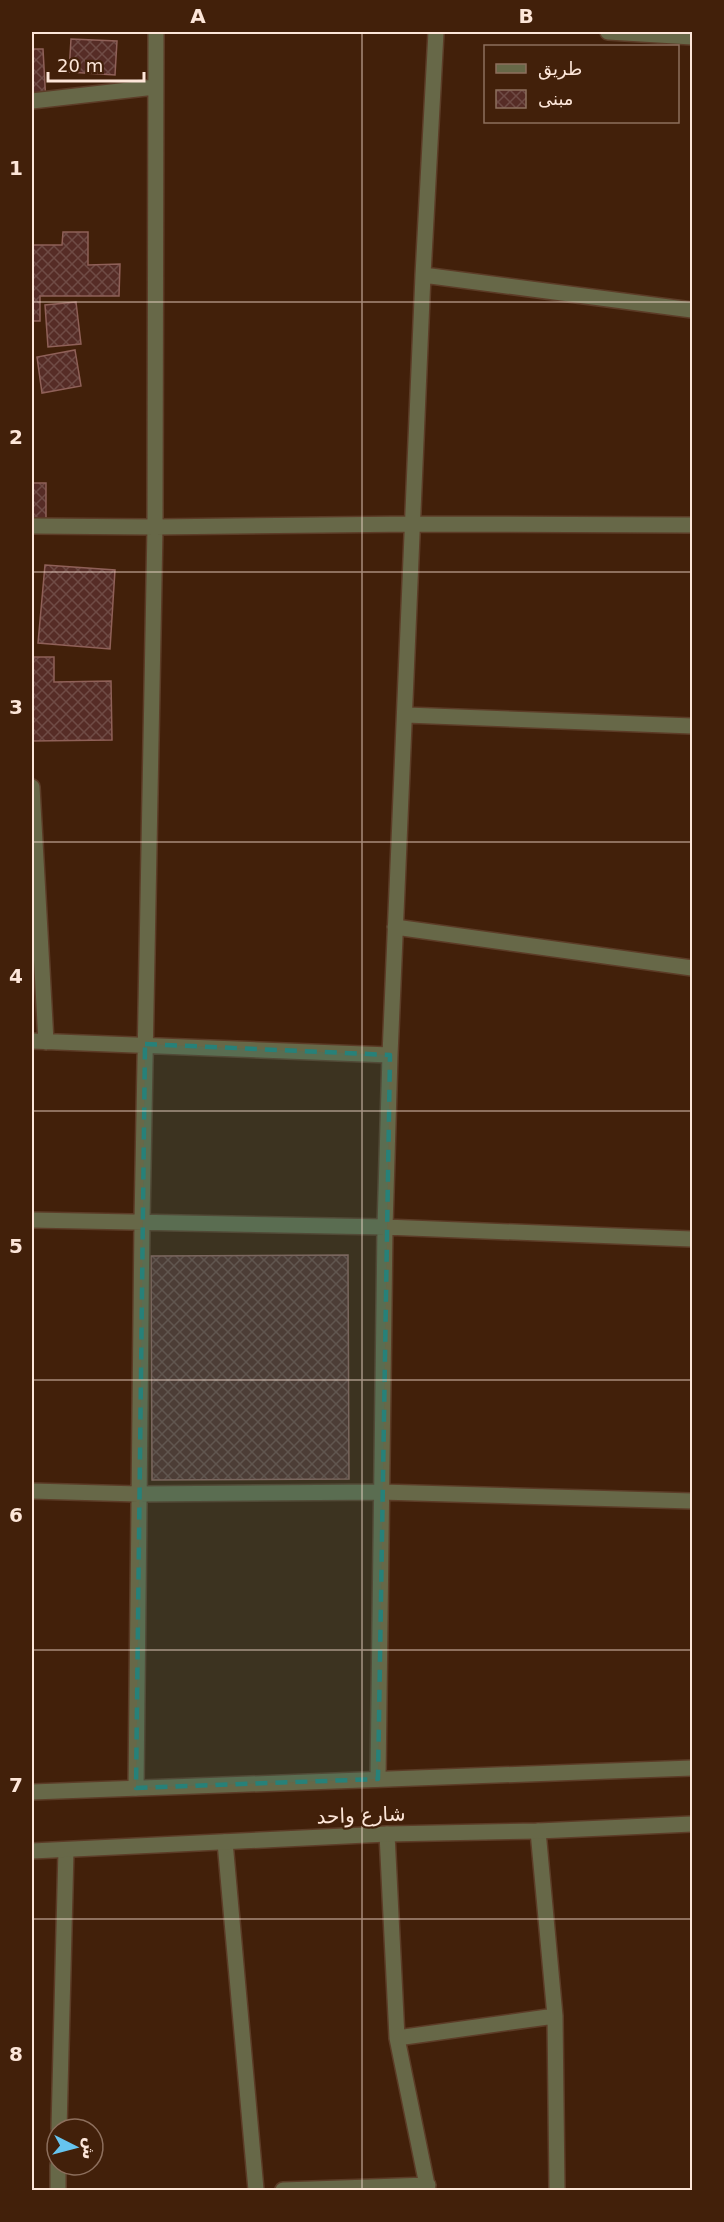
<svg xmlns="http://www.w3.org/2000/svg" width="724" height="2222" font-family="'DejaVu Sans',Vazirmatn,sans-serif">
<defs>
<pattern id="building-cross-hatch" width="8" height="8" patternUnits="userSpaceOnUse" patternTransform="scale(1.5)"><rect width="8" height="8" fill="#562c26"/><path d="M0 0l8 8M0 8l8-8" fill="none" stroke="#6f4b45"/></pattern>
</defs>
<rect width="100%" height="100%" fill="#42200a"/>
<!-- building -->
<path fill="url(#building-cross-hatch)" stroke="#8f6058" stroke-width="1.5" d="M 71,39 L 117,41 L 115,75 L 69,72 Z
M 32,49 L 43,49 L 46,104 L 32,105 Z
M 63,232 L 88,232 L 88,265 L 120,264 L 119,296 L 40,296 L 40,321 L 32,321 L 32,245 L 62,245 Z
M 76,302 L 81,344 L 48,347 L 45,305 Z
M 75,350 L 81,386 L 42,393 L 37,357 Z
M 32,483 L 46,483 L 46,528 L 32,528 Z
M 45,565 L 115,570 L 110,649 L 38,643 Z
M 32,657 L 54,657 L 54,682 L 111,681 L 112,740 L 33,741 Z
M 348,1255 L 349,1479 L 152,1480 L 151,1256 Z"/>
<g fill="none" stroke-linecap="round" stroke-linejoin="round">
<defs>
<path id="minor" d="M 608,32 L 692,37
M 32,101 L 155,87
M 423,275 L 692,310
M 32,526 L 155,527 L 413,524 L 692,525
M 406,715 L 692,726
M 32,787 L 46,1042
M 395,927 L 692,968
M 32,1041 L 390,1055
M 32,1220 L 385,1227 L 692,1239
M 32,1491 L 138,1494 L 381,1492 L 692,1501
M 378,1779 L 385,1227 L 390,1055 L 423,275 L 436,32
M 136,1788 L 142,1222 L 155,527 L 156,32
M 538,1831 L 555,2016 L 557,2190
M 387,1834 L 397,2038 L 428,2190
M 225,1842 L 256,2190
M 397,2038 L 555,2016
M 59,2129 L 66,1850
M 58,2190 L 58,2165
M 283,2190 L 428,2185"/>
<path id="tertiary" d="M 32,1792 L 692,1768
M 32,1851 L 387,1834 L 538,1831 L 692,1824"/>
</defs>
<!-- minor casing -->
<use href="#minor" stroke="#5c3c27" stroke-width="18"/>
<!-- tertiary casing -->
<use href="#tertiary" stroke="#5c3c27" stroke-width="18"/>
<!-- minor -->
<use href="#minor" stroke="#676848" stroke-width="15"/>
<!-- tertiary -->
<use href="#tertiary" stroke="#676848" stroke-width="15"/>
</g>
<!-- marked area -->
<path fill="#278179" fill-opacity="0.2" stroke="#278179" stroke-width="4.5" stroke-dasharray="12 8" stroke-linejoin="round" d="M 145,1044 L 390,1055 L 378,1779 L 136,1788 Z"/>
<!-- grid -->
<path fill="none" stroke="#fde6d9" stroke-width="1.5" stroke-opacity="0.55" d="M 362,32 L 362,2190M 32,302 L 692,302M 32,572 L 692,572M 32,842 L 692,842M 32,1111 L 692,1111M 32,1380 L 692,1380M 32,1650 L 692,1650M 32,1919 L 692,1919"/>
<g text-anchor="middle" stroke-width="4.5" stroke-linejoin="round" paint-order="stroke">
<!-- street labels -->
<g font-size="20" fill="#fde6d9" stroke="#42200a">
<text transform="translate(361 1815) rotate(-2)" y="7">شارع واحد</text>
</g>
</g>
<!-- border -->
<rect width="724" height="2222" fill="none" stroke="#42200a" stroke-width="66"/>
<!-- legend -->
<rect x="484" y="45" width="195" height="78" fill="#42200a" stroke="#8d6f5d" stroke-width="1.5"/>
<rect x="496" y="64" width="30" height="9" fill="#676848" stroke="#8d6f5d" stroke-width="1.5"/>
<text x="538" y="75" font-size="18" fill="#fde6d9">طريق</text>
<rect x="496" y="90" width="30" height="18" fill="url(#building-cross-hatch)" stroke="#8d6f5d" stroke-width="1.5"/>
<text x="538" y="105" font-size="18" fill="#fde6d9">مبنى</text>
<!-- north arrow -->
<g transform="translate(75 2147) rotate(96)"><circle r="28" fill="#42200a" stroke="#8d6f5d" stroke-width="1.5"/>
<path d="M0-4.5L10 22L0 15L-10 22Z" fill="#66c4ef"/>
<text y="-9" font-size="16" font-weight="bold" text-anchor="middle" fill="#fde6d9">ش</text>
</g>
<!-- scale -->
<path d="M48 72v9h96v-9" fill="none" stroke="#fde6d9" stroke-width="3"/>
<text x="57" y="72" font-size="18" fill="#fde6d9" stroke="#42200a" stroke-width="4.5" paint-order="stroke">20 m</text>
<rect x="33" y="33" width="658" height="2156" fill="none" stroke="#fde6d9" stroke-width="2"/>
<g font-size="20" text-anchor="middle" font-weight="bold" fill="#fde6d9">
<text x="198" y="23">A</text>
<text x="526" y="23">B</text>
<text x="16" y="175">1</text>
<text x="16" y="444">2</text>
<text x="16" y="714">3</text>
<text x="16" y="983">4</text>
<text x="16" y="1253">5</text>
<text x="16" y="1522">6</text>
<text x="16" y="1792">7</text>
<text x="16" y="2061">8</text>
</g>
</svg>
